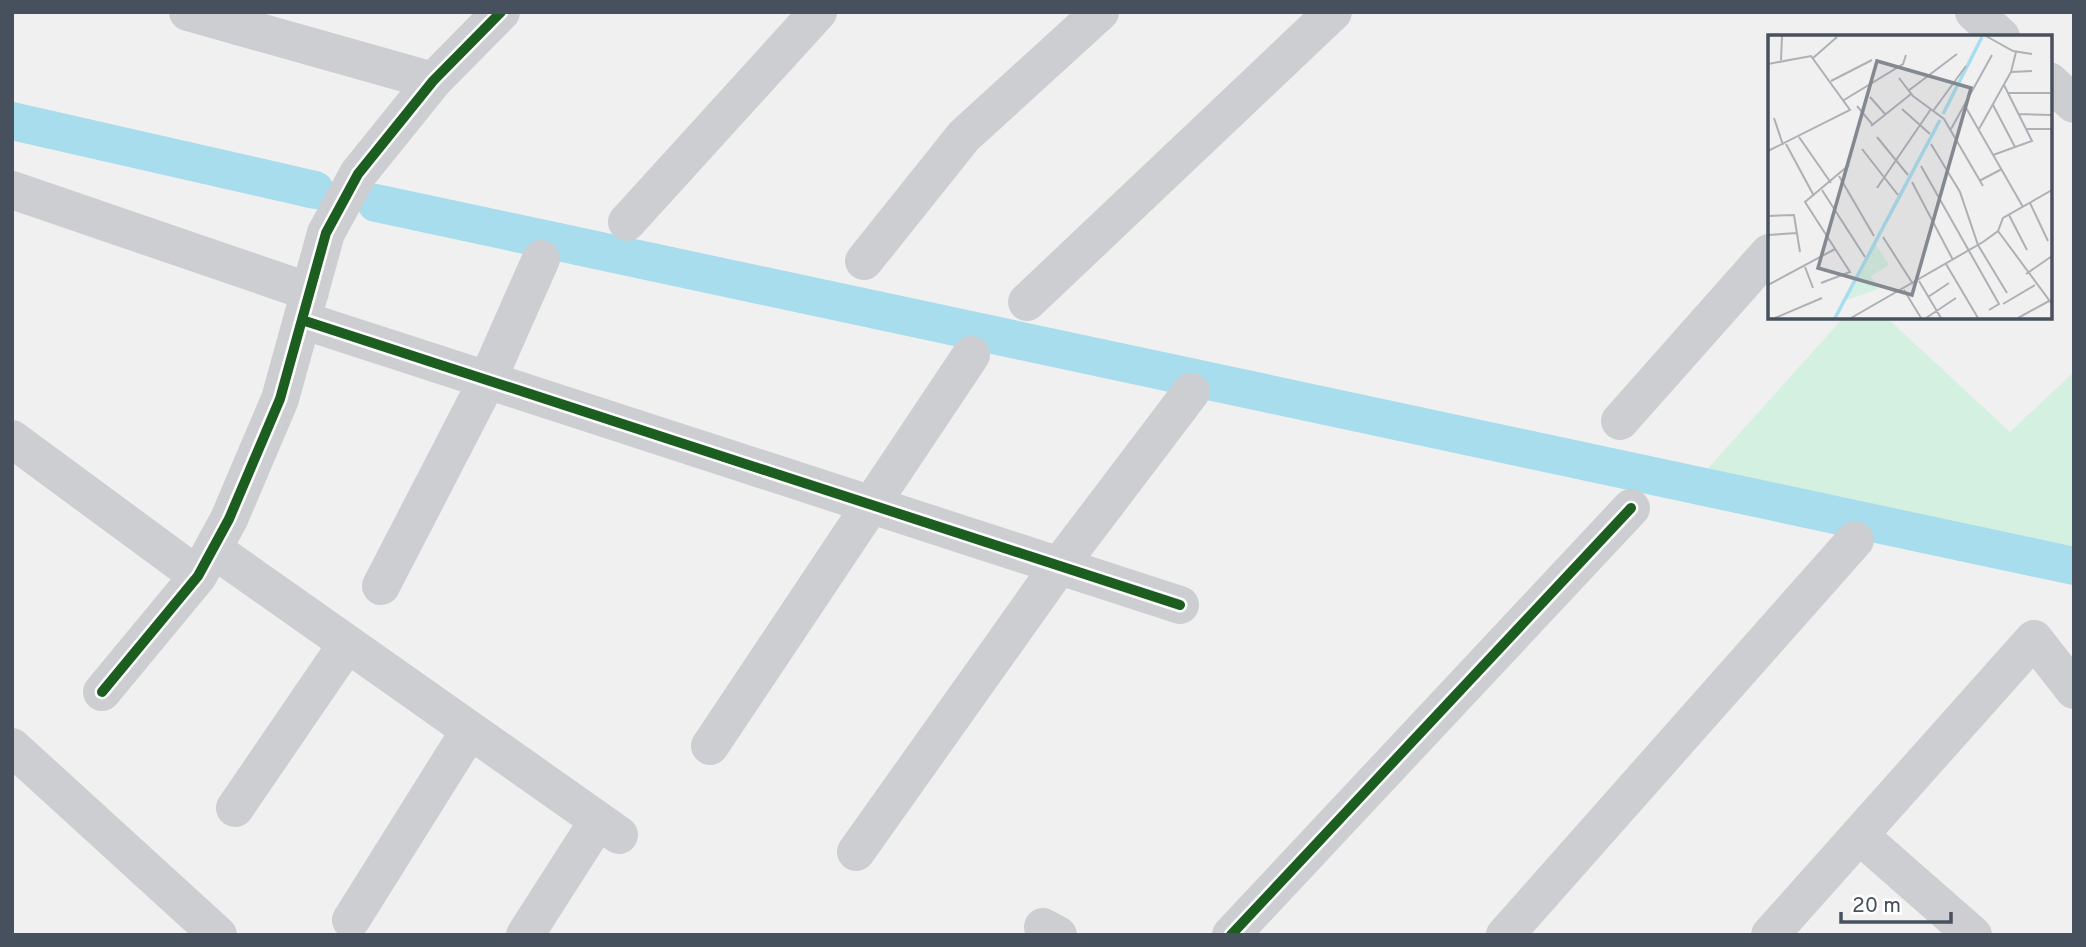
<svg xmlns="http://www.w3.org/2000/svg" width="2086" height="947" font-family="Overpass,sans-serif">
<rect width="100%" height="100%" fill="#f1f0f0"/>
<!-- green -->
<path fill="#d4f0e0" d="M 1844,317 L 1886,317 L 2010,432 L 2074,372 L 2074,566 L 1693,485 Z"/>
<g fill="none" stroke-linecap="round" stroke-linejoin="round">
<!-- canal -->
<path stroke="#a8ddee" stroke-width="38" d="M 12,121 L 315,190
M 376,203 L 2074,566"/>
<!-- minor -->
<path stroke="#ccced1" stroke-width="38" d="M 188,12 L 433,81
M 1974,12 L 2001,37
M 2049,81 L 2074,104
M 12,190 L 310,292
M 627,222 L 818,12
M 864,261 L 964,136 L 1100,12
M 1027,302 L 1333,12
M 302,320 L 1180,605
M 1620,421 L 1769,253
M 12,439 L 198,576
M 213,549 L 619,835
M 381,586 L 487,381 L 541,259
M 102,692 L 198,576 L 229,519 L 280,399 L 326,233 L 358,174 L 433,81 L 501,12
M 710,746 L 971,355
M 12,747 L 218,935
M 235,808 L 347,644
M 1859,835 L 1973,935
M 856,852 L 1059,566 L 1191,392
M 351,920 L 470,730
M 1043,927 L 1058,935
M 525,935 L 598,821
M 1231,935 L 1631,508
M 1505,935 L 1855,540
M 1770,935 L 2034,639 L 2074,690"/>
<defs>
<path id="cycleway" d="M 302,320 L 1180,605
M 102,692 L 198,576 L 229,519 L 280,399 L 326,233 L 358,174 L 433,81 L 501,12
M 1231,935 L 1631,508"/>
</defs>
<!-- cycleway casing -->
<use href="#cycleway" stroke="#fff" stroke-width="15"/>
<!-- cycleway -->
<use href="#cycleway" stroke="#1b5e20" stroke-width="10"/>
</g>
<!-- overview -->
<g transform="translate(1768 35)">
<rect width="284" height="284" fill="#f1f0f0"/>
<path d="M 107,208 L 121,230 L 103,241 L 110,254 L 76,266 Z" fill="#d4f0e0"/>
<path fill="none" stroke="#a8ddee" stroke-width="3.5" d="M 175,79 L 214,2M 67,283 L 172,85"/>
<path fill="none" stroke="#adb0b5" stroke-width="2" d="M 218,1 L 245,16 L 264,19M 45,23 L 69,2M 13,25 L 14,1M 0,29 L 43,21 L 82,75 L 0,116M 243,37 L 264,36M 131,43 L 145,61 L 176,84 L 215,151M 63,46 L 104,25M 140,56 L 189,19M 240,58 L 282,58M 102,62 L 117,79M 76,65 L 135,29 L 138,20M 225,70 L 247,112M 89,71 L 104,89M 197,71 L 255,172M 134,74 L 162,99M 165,76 L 198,31M 251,79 L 283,80M 6,83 L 15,110M 103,91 L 143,59M 183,94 L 224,20M 211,94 L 243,37 L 248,17M 259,94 L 284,94M 31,102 L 63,148M 109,102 L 140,140M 18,109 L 46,161M 163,109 L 192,157 L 210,210 L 239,258M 94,114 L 130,160M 225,120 L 264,106 L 236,50M 153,131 L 231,269 L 221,275M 71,141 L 106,201M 211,146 L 234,134M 144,147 L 185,225M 109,153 L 163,74M 54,155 L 97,222M 262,168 L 280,206M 241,180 L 259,215M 0,181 L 26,180 L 32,217M 230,196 L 284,269M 0,200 L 29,198M 115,202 L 145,249M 178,229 L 210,283M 37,232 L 45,253M 258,239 L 284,221M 151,246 L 173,283M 53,248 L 82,237 L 37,167 L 81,130M 0,250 L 67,214M 136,255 L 153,283M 160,262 L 181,248M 235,269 L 267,250M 7,283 L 54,263M 83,283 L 215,207 L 230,196 L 235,183 L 284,155M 158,283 L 188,263M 250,283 L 281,266"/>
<path fill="#828990" fill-opacity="0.15" stroke="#828990" stroke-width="3.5" d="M 109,26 L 203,53 L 144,260 L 50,233 Z"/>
<rect width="284" height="284" fill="none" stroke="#47515d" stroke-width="3.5"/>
</g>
<!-- border -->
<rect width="2086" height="947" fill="none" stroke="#47515d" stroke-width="28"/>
<!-- scale -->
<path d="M1841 912v10h110v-10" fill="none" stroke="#47515d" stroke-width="3.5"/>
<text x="1852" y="912" font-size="21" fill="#47515d" stroke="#ffffff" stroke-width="5" paint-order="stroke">20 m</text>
</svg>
